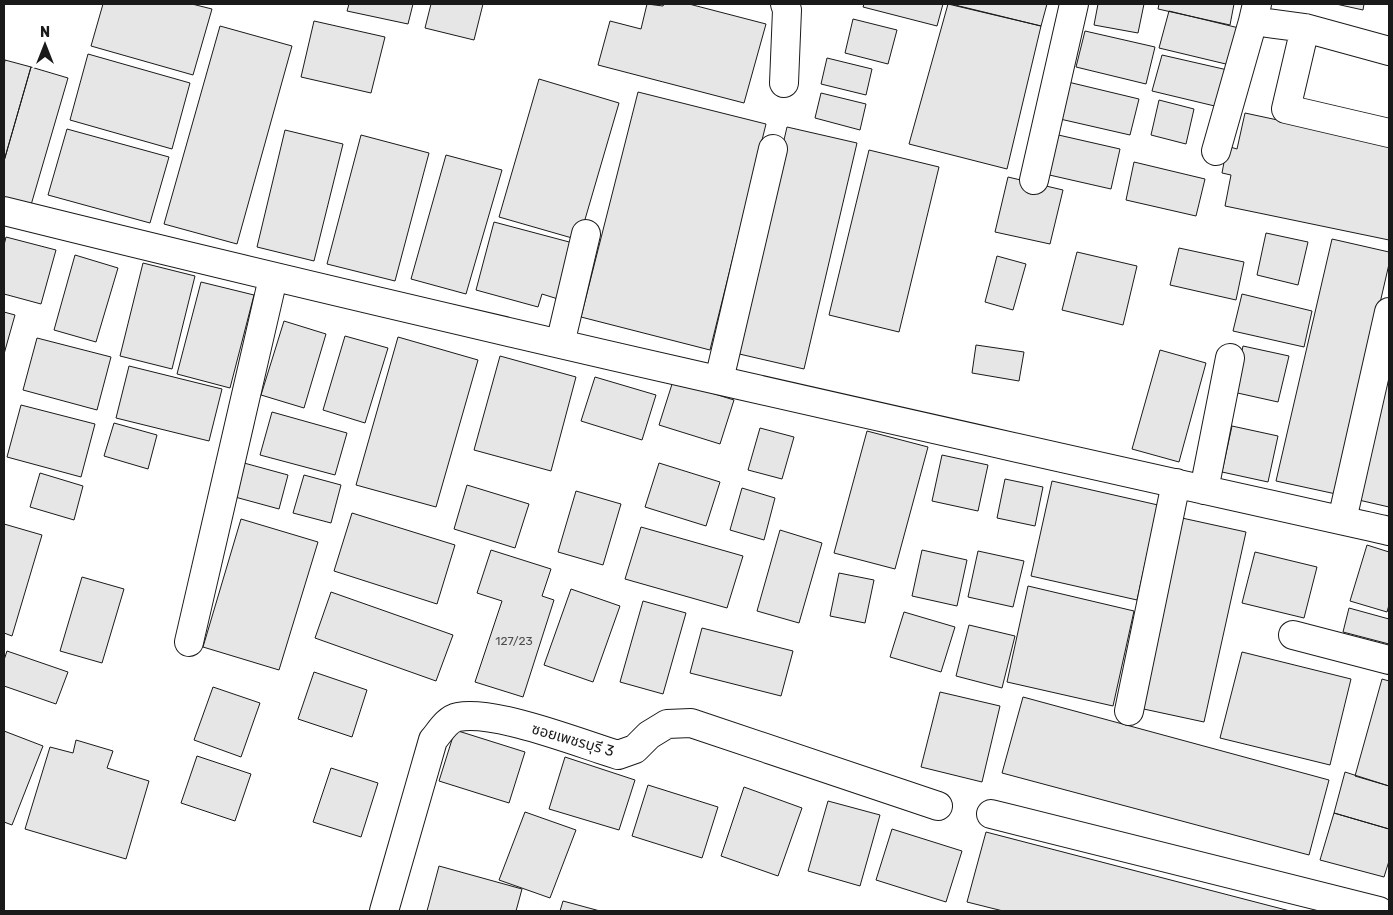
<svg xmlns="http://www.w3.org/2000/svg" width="1393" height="915" font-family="Rubik,'Noto Sans Thai',sans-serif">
<rect width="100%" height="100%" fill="#fff"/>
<!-- building -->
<path fill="#e6e6e6" stroke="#1a1a1a" d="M 103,4 L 192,4 L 212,9 L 193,75 L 91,46 Z
M 349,4 L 413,4 L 408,24 L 347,11 Z
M 431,4 L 483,4 L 474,40 L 425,28 Z
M 647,4 L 663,6 L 664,4 L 689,4 L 766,24 L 744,103 L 598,65 L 610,21 L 641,29 Z
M 864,4 L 943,4 L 937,26 L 863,7 Z
M 948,4 L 1041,26 L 1007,169 L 909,144 Z
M 951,4 L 1047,4 L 1041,26 Z
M 1098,4 L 1144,4 L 1138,33 L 1094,25 Z
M 1159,4 L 1234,4 L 1230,25 L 1158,9 Z
M 1336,4 L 1364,4 L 1363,10 Z
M 1169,11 L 1239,28 L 1230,65 L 1159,48 Z
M 853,19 L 897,30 L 888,64 L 845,53 Z
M 314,21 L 385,37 L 371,93 L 301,77 Z
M 220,26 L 292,46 L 237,244 L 164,224 Z
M 1085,31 L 1155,47 L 1146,84 L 1076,67 Z
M 88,54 L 190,83 L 172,149 L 70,120 Z
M 1162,55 L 1232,71 L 1223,108 L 1152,91 Z
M 827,58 L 872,69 L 866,95 L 821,84 Z
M 5,60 L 31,67 L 4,161 L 4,66 Z
M 31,67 L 68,78 L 31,205 L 4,197 L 4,161 Z
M 539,79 L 619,103 L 579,240 L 499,217 Z
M 1068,82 L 1139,99 L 1130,135 L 1060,119 Z
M 638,92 L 766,124 L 710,350 L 581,317 Z
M 821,93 L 866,104 L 860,130 L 815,118 Z
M 1159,100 L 1194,109 L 1186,144 L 1151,135 Z
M 1245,113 L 1389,144 L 1389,240 L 1225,206 L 1231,175 L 1222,173 L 1227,146 L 1237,149 Z
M 787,127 L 857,143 L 804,369 L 735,353 Z
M 67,129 L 169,157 L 150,223 L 48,195 Z
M 285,130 L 343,144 L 314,261 L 257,247 Z
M 1054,134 L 1120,149 L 1111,189 L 1045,174 Z
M 361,135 L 429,153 L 395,281 L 327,264 Z
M 869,150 L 939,167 L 899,332 L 829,315 Z
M 446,155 L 502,170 L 466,294 L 411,279 Z
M 1134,162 L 1205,179 L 1196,216 L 1126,200 Z
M 1008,177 L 1063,190 L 1050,244 L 995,232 Z
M 494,222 L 573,243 L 558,299 L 542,294 L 538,307 L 476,290 Z
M 1266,233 L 1308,242 L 1298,285 L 1257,275 Z
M 6,237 L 56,250 L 41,304 L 4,294 L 4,245 Z
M 1332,239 L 1389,252 L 1389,264 L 1336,494 L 1276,481 Z
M 1179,248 L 1244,262 L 1236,300 L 1170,285 Z
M 1077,252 L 1137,266 L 1123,325 L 1062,310 Z
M 75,255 L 118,268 L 96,342 L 54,330 Z
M 997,256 L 1026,264 L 1013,310 L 985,302 Z
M 143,263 L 195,276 L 172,369 L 120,356 Z
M 201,282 L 254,295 L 230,388 L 177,374 Z
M 1242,294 L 1312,311 L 1304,347 L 1233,331 Z
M 4,312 L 15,315 L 4,354 Z
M 284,321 L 326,334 L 304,408 L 261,395 Z
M 1389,331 L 1389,507 L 1350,498 Z
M 345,336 L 388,348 L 365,423 L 323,410 Z
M 398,337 L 478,360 L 436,507 L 356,485 Z
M 37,338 L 111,357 L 97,410 L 23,390 Z
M 976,345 L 1024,352 L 1019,381 L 972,373 Z
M 1243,346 L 1289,356 L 1278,402 L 1233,392 Z
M 1160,350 L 1206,363 L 1179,462 L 1132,449 Z
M 500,356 L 576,377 L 551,471 L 474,450 Z
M 129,366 L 222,389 L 209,441 L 116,418 Z
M 595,377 L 656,395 L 642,440 L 581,421 Z
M 673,381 L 734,400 L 720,444 L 659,425 Z
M 21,405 L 95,424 L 81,477 L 7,457 Z
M 272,412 L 347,433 L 335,475 L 260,455 Z
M 114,423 L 157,435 L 148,469 L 104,456 Z
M 1232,426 L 1278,436 L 1268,482 L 1222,472 Z
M 760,428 L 794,437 L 782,479 L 748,470 Z
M 867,431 L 928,447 L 895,569 L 834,553 Z
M 942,455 L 988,465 L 978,511 L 932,501 Z
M 244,463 L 288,475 L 279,509 L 235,497 Z
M 659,463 L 720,482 L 706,526 L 645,507 Z
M 40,473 L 83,486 L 74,520 L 30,507 Z
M 304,475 L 341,485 L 331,523 L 293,513 Z
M 1005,479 L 1043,487 L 1035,526 L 997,518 Z
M 1052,481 L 1158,505 L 1137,600 L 1031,576 Z
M 467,485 L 529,504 L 515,548 L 454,529 Z
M 742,488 L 775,498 L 764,540 L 730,530 Z
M 576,491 L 621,504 L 603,565 L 558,552 Z
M 352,513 L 455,545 L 437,604 L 334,571 Z
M 1182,518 L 1246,532 L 1204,722 L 1139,708 Z
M 241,519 L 318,542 L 279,670 L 203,647 Z
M 4,524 L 42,535 L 12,636 L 4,633 Z
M 641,527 L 743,556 L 727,608 L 625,579 Z
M 780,530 L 822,543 L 799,623 L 757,611 Z
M 1367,545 L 1389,552 L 1389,605 L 1387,612 L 1350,601 Z
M 491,550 L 551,569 L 542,596 L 554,600 L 523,697 L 475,682 L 502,601 L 477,593 Z
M 922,550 L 967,560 L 957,606 L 912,596 Z
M 978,551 L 1024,561 L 1013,607 L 968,597 Z
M 1255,552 L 1317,567 L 1304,618 L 1242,603 Z
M 839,573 L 874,580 L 865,623 L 830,616 Z
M 82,577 L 124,589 L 102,663 L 60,651 Z
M 1028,586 L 1134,611 L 1113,706 L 1007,682 Z
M 571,589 L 620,606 L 593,682 L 544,665 Z
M 331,592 L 453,635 L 436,681 L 315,638 Z
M 643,601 L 686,613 L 663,694 L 620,682 Z
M 1349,608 L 1389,619 L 1389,644 L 1343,632 Z
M 904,612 L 955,627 L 941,672 L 890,657 Z
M 969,625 L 1015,636 L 1002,688 L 956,676 Z
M 702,628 L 793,651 L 781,696 L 690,673 Z
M 7,651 L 68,672 L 56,704 L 4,686 L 4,660 Z
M 1242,652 L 1351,679 L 1330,765 L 1220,738 Z
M 314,672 L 367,690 L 352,737 L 298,719 Z
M 1382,679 L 1389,681 L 1389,786 L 1355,776 Z
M 213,687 L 260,703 L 241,757 L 194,740 Z
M 940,692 L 1000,706 L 982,782 L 921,767 Z
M 1023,697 L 1329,780 L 1309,855 L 1002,773 Z
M 455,730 L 525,752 L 509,803 L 439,781 Z
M 4,731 L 43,746 L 12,825 L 4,822 Z
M 76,740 L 113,751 L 107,768 L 149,781 L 126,859 L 25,829 L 50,747 L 73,753 Z
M 197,756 L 251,774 L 235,821 L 181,803 Z
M 565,757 L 635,780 L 619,830 L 549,809 Z
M 331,768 L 378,783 L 361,837 L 313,822 Z
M 1345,772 L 1389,786 L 1389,829 L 1334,813 Z
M 648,785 L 718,807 L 702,858 L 632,836 Z
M 744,787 L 802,808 L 778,876 L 721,856 Z
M 828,801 L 880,815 L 860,886 L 808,871 Z
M 525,812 L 576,830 L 550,898 L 499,880 Z
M 1334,813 L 1389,829 L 1389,861 L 1384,877 L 1320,860 Z
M 892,829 L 962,851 L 946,902 L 876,880 Z
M 986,832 L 1290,911 L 1003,911 L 967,902 Z
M 439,866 L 522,889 L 516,911 L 427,911 Z
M 563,901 L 600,911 L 560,911 Z"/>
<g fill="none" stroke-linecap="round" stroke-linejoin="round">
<defs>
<path id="minor" d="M 1257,4 L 1253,21 L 1305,28 L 1389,51
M 1305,28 L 1286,109 L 1389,133
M 784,83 L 787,10 L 785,4
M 1216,151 L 1253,21
M 1034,180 L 1074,4
M 4,211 C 464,325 927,428 1389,531
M 560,344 L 586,234
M 719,380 L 773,149
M 1204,490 L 1230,358
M 1342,520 L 1389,312
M 1293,635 L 1389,660
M 189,642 L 273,278
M 1129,711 L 1176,483
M 991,814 L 1379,911
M 384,911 L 433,740 C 440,732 447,719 458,717 C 496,710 579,743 618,755 L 635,749 L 649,735 L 667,724 L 691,723 L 938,806"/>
</defs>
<!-- minor casing -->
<use href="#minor" stroke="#1a1a1a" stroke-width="30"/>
<!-- minor -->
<use href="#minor" stroke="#fff" stroke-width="28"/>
</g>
<g text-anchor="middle" stroke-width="4" stroke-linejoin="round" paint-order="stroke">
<!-- number labels -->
<g font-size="12" fill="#4d4d4d">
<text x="514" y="645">127/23</text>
</g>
<!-- street labels -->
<g font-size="15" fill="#1a1a1a" stroke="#fff">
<text transform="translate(573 740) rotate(16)" y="5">ซอยเพชรบุรี 3</text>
</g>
</g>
<!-- border -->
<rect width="1393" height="915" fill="none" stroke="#1a1a1a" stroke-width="10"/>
<!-- north arrow -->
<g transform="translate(45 45)" stroke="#ffffff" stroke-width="4" paint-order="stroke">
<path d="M0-4L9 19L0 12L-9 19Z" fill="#1a1a1a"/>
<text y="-8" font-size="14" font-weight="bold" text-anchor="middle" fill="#1a1a1a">N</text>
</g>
</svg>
